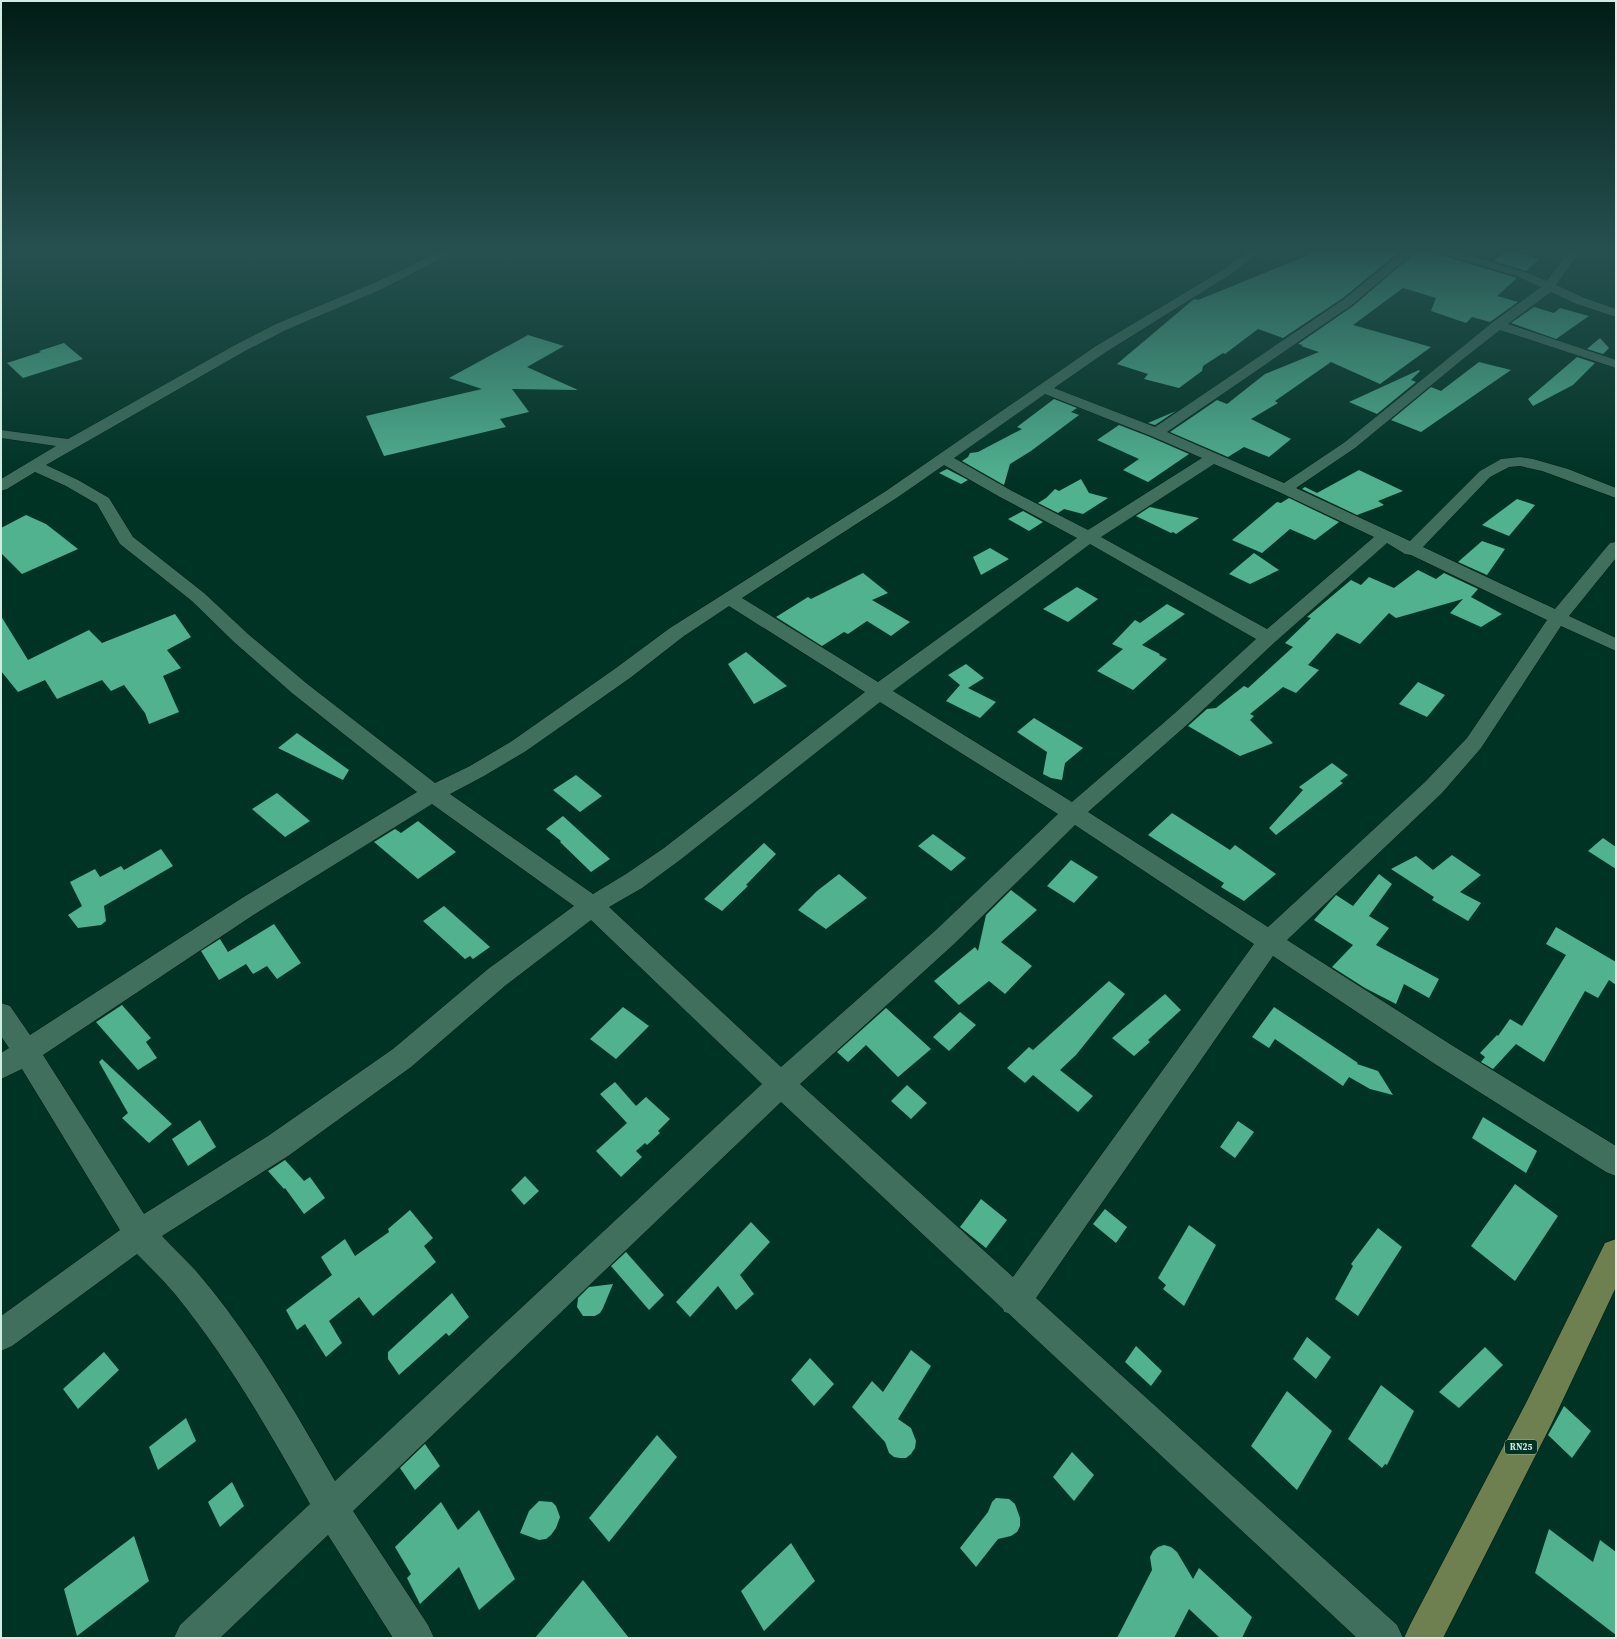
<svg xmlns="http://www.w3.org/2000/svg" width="1617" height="1639" font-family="'Source Serif 4',serif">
<rect width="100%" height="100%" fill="#003324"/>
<!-- building -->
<path fill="#51b290" d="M 1316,252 L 1399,252 L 1343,298 L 1283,338 L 1258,329 L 1225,354 L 1223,353 L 1203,366 L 1202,371 L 1179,388 L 1144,379 L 1148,374 L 1117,364 L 1194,299 L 1198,300 Z
M 1416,252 L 1438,252 L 1440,255 L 1517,278 L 1497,296 L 1518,302 L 1490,322 L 1472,317 L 1466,323 L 1431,311 L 1436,298 L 1403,288 L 1353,325 L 1431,347 L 1380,384 L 1331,362 L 1275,401 L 1278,403 L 1251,419 L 1291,439 L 1269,457 L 1244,447 L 1228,457 L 1170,432 L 1217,400 L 1227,404 L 1265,374 L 1319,352 L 1301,346 L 1303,345 L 1298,344 L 1353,306 Z
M 1505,252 L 1515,252 L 1539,259 L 1526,271 L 1494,261 Z
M 1534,307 L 1554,313 L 1560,308 L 1589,316 L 1556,339 L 1511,323 Z
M 528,335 L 564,346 L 527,367 L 578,390 L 512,389 L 529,412 L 500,419 L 506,427 L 384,456 L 366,416 L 482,389 L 449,378 Z
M 1600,338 L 1609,348 L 1603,354 L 1587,349 Z
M 64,343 L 83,359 L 23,378 L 7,363 L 41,352 L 39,351 Z
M 1577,357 L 1595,363 L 1573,385 L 1533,406 L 1528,399 Z
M 1479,362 L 1511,370 L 1421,432 L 1391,420 L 1431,387 L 1441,391 Z
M 1419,370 L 1420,371 L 1411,380 L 1416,382 L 1377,414 L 1349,402 Z
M 1054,399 L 1077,408 L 1071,412 L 1079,415 L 1031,451 L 1010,464 L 1004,485 L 962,461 L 968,457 L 970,453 L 978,452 L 1022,429 L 1017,427 Z
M 1176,411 L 1155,425 L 1148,423 Z
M 1119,425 L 1150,437 L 1189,454 L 1148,482 L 1123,470 L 1139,459 L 1097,440 Z
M 947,469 L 968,480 L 961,484 L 939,473 Z
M 1359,470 L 1403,491 L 1378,501 L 1384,505 L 1357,515 L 1302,489 L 1305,487 L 1317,493 Z
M 1081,479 L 1089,493 L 1108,498 L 1083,514 L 1064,509 L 1058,513 L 1038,503 L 1046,498 L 1055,489 L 1059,491 Z
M 1289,498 L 1339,522 L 1315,540 L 1290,529 L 1262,553 L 1232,540 L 1277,502 L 1281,503 Z
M 1517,499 L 1535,505 L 1509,536 L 1482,525 Z
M 1150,507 L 1176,513 L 1199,518 L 1176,534 L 1173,532 L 1171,533 L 1136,516 Z
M 1023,511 L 1043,522 L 1029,531 L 1008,519 Z
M 26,515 L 46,524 L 78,549 L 22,574 L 1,553 L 1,528 Z
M 1482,541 L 1505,549 L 1487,575 L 1458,562 Z
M 990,548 L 1009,559 L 981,575 L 973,557 Z
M 1254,553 L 1279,570 L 1250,584 L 1229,574 Z
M 1418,570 L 1436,579 L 1444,573 L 1478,589 L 1471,597 L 1502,614 L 1481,627 L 1450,613 L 1463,599 L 1396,618 L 1389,613 L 1360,644 L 1337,633 L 1308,665 L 1319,670 L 1296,693 L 1283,687 L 1250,714 L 1254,716 L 1250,720 L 1273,743 L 1240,756 L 1188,726 L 1207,709 L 1216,708 L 1244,686 L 1248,688 L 1293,647 L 1285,643 L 1311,618 L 1307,617 L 1351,580 L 1361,585 L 1369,577 L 1394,588 Z
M 863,573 L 888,593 L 872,600 L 910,622 L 891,636 L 867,621 L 848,634 L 844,632 L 822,646 L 776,617 L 808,597 L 811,599 Z
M 1077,587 L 1098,599 L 1068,622 L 1043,609 Z
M 1167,604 L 1185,614 L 1142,645 L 1160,654 L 1159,655 L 1167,659 L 1133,690 L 1097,671 L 1123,649 L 1112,644 L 1135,620 L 1140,623 Z
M 175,614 L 191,637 L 167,650 L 181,668 L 163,676 L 179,712 L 149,724 L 145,713 L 124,685 L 111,691 L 102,680 L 57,699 L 45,680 L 18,692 L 1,671 L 1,616 L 28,660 L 89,630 L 102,643 Z
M 746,652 L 787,686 L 754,704 L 728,664 Z
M 966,664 L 984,678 L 968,688 L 996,702 L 980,718 L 946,701 L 960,685 L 948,675 Z
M 1418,682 L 1445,695 L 1427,717 L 1399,704 Z
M 1034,718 L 1083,748 L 1065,763 L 1062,780 L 1051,778 L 1043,774 L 1047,752 L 1017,732 Z
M 297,733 L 349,770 L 343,780 L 278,748 Z
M 1332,763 L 1348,775 L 1340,781 L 1343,783 L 1276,835 L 1269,828 L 1303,790 L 1299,787 Z
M 576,775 L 602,796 L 580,812 L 553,790 Z
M 277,793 L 310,821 L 285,837 L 252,809 Z
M 1172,813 L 1230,850 L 1235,845 L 1276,874 L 1244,901 L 1221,887 L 1224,883 L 1148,835 Z
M 563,816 L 610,859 L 591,872 L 560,842 L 561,841 L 546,829 Z
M 418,821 L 456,852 L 418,879 L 374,842 L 395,829 L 401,833 Z
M 933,834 L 966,858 L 951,871 L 918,846 Z
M 1603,838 L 1616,847 L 1616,869 L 1588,851 Z
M 764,843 L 776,854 L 746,885 L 748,886 L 722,911 L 704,899 Z
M 161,849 L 173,866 L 104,906 L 106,921 L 101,925 L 78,928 L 68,915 L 82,906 L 70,882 L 95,869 L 100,877 L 121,866 L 124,870 Z
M 1452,855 L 1481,875 L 1460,892 L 1481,903 L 1468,921 L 1432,900 L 1434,897 L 1391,869 L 1416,856 L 1433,870 Z
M 1071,860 L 1098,877 L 1074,903 L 1047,886 Z
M 839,874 L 867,898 L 826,929 L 798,910 L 817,891 Z
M 1379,874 L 1392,884 L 1369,916 L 1389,928 L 1376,945 L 1439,979 L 1429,998 L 1404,984 L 1396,1004 L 1365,988 L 1332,967 L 1353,945 L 1314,920 L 1336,895 L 1353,906 Z
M 1011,890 L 1037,910 L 1001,942 L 1032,966 L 1005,994 L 989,981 L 959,1005 L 934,981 L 975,947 L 978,951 L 986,915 Z
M 444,906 L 490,947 L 473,959 L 470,956 L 465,959 L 423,921 Z
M 274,924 L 301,963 L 277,979 L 267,966 L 253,974 L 246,964 L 219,980 L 201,951 L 220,939 L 228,952 Z
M 1556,927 L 1616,962 L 1616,985 L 1609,980 L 1598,998 L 1585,991 L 1544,1062 L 1516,1044 L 1493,1069 L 1481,1062 L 1485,1057 L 1480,1053 L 1497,1035 L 1498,1036 L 1510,1019 L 1522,1026 L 1566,955 L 1546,944 Z
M 1109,981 L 1125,994 L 1076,1055 L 1060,1070 L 1093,1096 L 1078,1112 L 1033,1075 L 1025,1083 L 1007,1068 L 1029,1047 L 1033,1050 Z
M 1165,994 L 1181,1010 L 1148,1040 L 1150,1042 L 1134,1056 L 1112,1038 Z
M 122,1005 L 151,1038 L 146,1042 L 157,1058 L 138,1070 L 96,1022 Z
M 623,1007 L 649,1026 L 616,1059 L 590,1039 Z
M 1274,1007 L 1358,1063 L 1357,1064 L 1378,1071 L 1393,1095 L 1370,1089 L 1349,1077 L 1343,1086 L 1275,1039 L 1269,1048 L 1252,1037 Z
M 886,1008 L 931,1049 L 898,1077 L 866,1045 L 848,1062 L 837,1052 Z
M 960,1012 L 976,1025 L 949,1051 L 933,1037 Z
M 102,1059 L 172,1124 L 149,1143 L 122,1118 L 128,1113 L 99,1062 Z
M 615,1082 L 636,1106 L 646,1097 L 670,1119 L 658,1131 L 660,1133 L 647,1145 L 645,1143 L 636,1151 L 642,1157 L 621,1177 L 596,1151 L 627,1123 L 600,1094 Z
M 907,1085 L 927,1103 L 911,1119 L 891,1101 Z
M 1483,1117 L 1537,1151 L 1526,1173 L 1472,1138 Z
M 200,1120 L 216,1147 L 188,1166 L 172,1139 Z
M 1238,1121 L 1254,1132 L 1235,1158 L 1220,1147 Z
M 285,1160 L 304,1181 L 310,1177 L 325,1198 L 304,1214 L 285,1188 L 284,1189 L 268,1171 Z
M 525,1176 L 539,1191 L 524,1205 L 511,1190 Z
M 1515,1184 L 1558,1216 L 1515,1281 L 1471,1246 Z
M 981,1199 L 1007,1220 L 986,1248 L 960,1227 Z
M 1105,1209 L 1127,1227 L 1116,1243 L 1093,1224 Z
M 410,1210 L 433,1238 L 424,1246 L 436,1262 L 373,1316 L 359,1297 L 329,1321 L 342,1343 L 326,1357 L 305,1324 L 297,1330 L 286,1310 L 332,1275 L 321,1257 L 345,1239 L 355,1256 L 389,1232 L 388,1229 Z
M 751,1222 L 770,1242 L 740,1275 L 754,1294 L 736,1310 L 718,1286 L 690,1317 L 676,1302 Z
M 1189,1225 L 1216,1245 L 1184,1306 L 1163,1289 L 1166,1285 L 1158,1278 Z
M 1378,1228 L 1402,1247 L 1358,1316 L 1335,1299 L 1353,1266 L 1351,1264 Z
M 626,1252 L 664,1295 L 649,1310 L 611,1266 Z
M 613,1284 L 603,1308 L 600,1313 L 595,1316 L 583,1316 L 577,1307 L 578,1298 L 589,1287 Z
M 452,1293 L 469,1317 L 449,1336 L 446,1333 L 399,1375 L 388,1359 L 388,1352 Z
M 1307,1337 L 1331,1357 L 1316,1379 L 1293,1359 Z
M 1136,1346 L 1162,1371 L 1151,1386 L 1125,1362 Z
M 1485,1347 L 1503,1365 L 1459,1408 L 1439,1392 Z
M 911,1350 L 931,1366 L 898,1419 L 911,1428 L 916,1441 L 915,1448 L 911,1454 L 906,1458 L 900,1458 L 894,1457 L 889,1453 L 885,1442 L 852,1407 L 872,1381 L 883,1392 Z
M 104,1352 L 119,1370 L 78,1409 L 63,1389 Z
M 810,1358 L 834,1384 L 814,1406 L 791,1380 Z
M 1381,1385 L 1414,1411 L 1387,1465 L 1385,1464 L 1382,1468 L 1348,1439 Z
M 1287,1391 L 1332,1431 L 1297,1490 L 1251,1446 Z
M 1564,1406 L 1591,1431 L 1572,1458 L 1548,1435 Z
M 186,1418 L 196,1441 L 158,1470 L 149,1447 Z
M 657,1435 L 677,1457 L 609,1542 L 589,1518 Z
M 425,1444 L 440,1466 L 415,1490 L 400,1468 Z
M 1072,1452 L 1094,1475 L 1074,1501 L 1053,1477 Z
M 232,1482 L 244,1506 L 220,1527 L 208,1502 Z
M 996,1498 L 1009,1499 L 1015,1504 L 1020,1518 L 1020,1526 L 1017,1532 L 1011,1536 L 998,1539 L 976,1567 L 960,1548 L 988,1512 L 992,1502 Z
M 539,1501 L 552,1502 L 556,1506 L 560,1517 L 556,1528 L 551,1535 L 546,1539 L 539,1540 L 520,1533 L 529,1511 Z
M 441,1502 L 458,1530 L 479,1510 L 515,1579 L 479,1610 L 459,1567 L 420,1604 L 407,1578 L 411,1574 L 395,1547 Z
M 1549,1529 L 1593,1562 L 1600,1540 L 1616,1552 L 1616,1635 L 1535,1573 Z
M 134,1536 L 149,1581 L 77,1636 L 64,1589 Z
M 791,1543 L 815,1581 L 764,1631 L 741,1591 Z
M 1164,1545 L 1171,1547 L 1177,1552 L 1193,1579 L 1199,1568 L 1252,1617 L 1242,1638 L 1220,1638 L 1189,1609 L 1174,1638 L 1117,1638 L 1152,1570 L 1150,1557 L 1153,1551 L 1158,1547 Z
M 583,1580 L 629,1638 L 535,1638 Z"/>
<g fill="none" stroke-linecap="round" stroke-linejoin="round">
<defs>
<path id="minor" d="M 439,252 L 454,252 L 382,289 L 286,330 L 245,351 L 46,465 L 78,480 L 109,498 L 133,537 L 204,593 L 248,634 L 306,683 L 435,783 L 470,766 L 512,741 L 616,668 L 670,628 L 886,491 L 1096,346 L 1223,270 L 1247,252 L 1260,252 L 1231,274 L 1106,352 L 1054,388 L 1155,427 L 1344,299 L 1402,252 L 1415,252 L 1352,305 L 1167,432 L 1284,483 L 1345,442 L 1493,322 L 1541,287 L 1514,275 L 1440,254 L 1439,252 L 1458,252 L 1522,271 L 1547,281 L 1568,252 L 1579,252 L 1556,285 L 1582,297 L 1616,309 L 1616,317 L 1574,303 L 1551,292 L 1508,324 L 1616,360 L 1616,368 L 1500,330 L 1463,359 L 1355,448 L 1296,488 L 1410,541 L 1480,471 L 1501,459 L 1520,457 L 1533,459 L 1568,469 L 1616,488 L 1616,498 L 1542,471 L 1520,466 L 1509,467 L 1490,477 L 1423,547 L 1555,609 L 1610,543 L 1616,542 L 1616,558 L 1569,616 L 1616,638 L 1616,651 L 1561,626 L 1481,748 L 1442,793 L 1287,940 L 1453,1046 L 1616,1146 L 1616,1176 L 1606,1172 L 1435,1064 L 1273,956 L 1036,1298 L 1397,1625 L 1403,1638 L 1357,1638 L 1008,1313 L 1004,1312 L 1003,1309 L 781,1102 L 353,1511 L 428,1625 L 434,1638 L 393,1638 L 328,1535 L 220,1638 L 174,1638 L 180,1625 L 310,1504 C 269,1431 228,1359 175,1294 C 163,1280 150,1267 137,1254 L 12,1346 L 1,1351 L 1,1316 L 120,1230 L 22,1069 L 1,1079 L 1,1053 L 9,1048 L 1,1036 L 1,1003 L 10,1006 L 30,1035 L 242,898 L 417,792 L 292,693 L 234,642 L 192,601 L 120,544 L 97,504 L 66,486 L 35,472 L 7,489 L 1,491 L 1,479 L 56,446 L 1,438 L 1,430 L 68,439 L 235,345 L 276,324 L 374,283 ZM 1045,394 L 1151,436 L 1202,458 L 1088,530 L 1012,491 L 954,458 ZM 1214,464 L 1279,492 L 1374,537 L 1267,629 L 1101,537 ZM 944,465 L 1000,497 L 1077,538 L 878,682 L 742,598 L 898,497 ZM 1387,543 L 1405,554 L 1411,555 L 1547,620 L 1467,738 L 1426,781 L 1268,927 L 1088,812 L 1189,723 L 1275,642 ZM 1090,544 L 1256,639 L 1175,713 L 1072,802 L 893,691 ZM 729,606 L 865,692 L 664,848 L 626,874 L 593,894 L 450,794 L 484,776 L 526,751 L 630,678 L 684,636 ZM 880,702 L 1058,814 L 936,930 L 781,1067 L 609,907 L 642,888 L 680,860 ZM 432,804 L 574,906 L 488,969 L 393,1049 L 268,1136 L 144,1214 L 43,1055 L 258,912 ZM 1075,825 L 1254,944 L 1013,1277 L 800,1084 L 954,944 ZM 591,920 L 762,1084 L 335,1481 C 293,1408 251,1335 196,1271 C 185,1259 173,1248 162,1236 L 288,1156 L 411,1067 L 506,985 Z"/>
<path id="major" d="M 1616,1239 L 1616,1287 L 1551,1425 L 1443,1638 L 1404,1638 L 1410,1625 L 1527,1401 L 1605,1243 Z"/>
</defs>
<!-- minor casing -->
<use href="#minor" stroke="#01170f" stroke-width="1"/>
<!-- major casing -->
<use href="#major" stroke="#01170f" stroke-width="1"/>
<!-- minor -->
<use href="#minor" fill="#416f5e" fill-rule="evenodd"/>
<!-- major -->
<use href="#major" fill="#6e8050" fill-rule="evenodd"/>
</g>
<!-- sky -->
<linearGradient id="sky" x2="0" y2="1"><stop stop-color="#001c14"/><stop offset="0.52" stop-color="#265050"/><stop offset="1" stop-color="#265050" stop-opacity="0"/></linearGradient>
<rect width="1617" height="482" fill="url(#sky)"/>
<g text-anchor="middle" stroke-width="4" stroke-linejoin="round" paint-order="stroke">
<!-- shield labels -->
<rect fill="#003324" stroke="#94b4a8" stroke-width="1" x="1505" y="1440" width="32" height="14" rx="3"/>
<g font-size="9" font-weight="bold" fill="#d3ece1">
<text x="1521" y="1450">RN25</text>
</g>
</g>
<!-- border -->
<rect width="1617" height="1639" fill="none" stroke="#d3ece1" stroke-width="4"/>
</svg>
